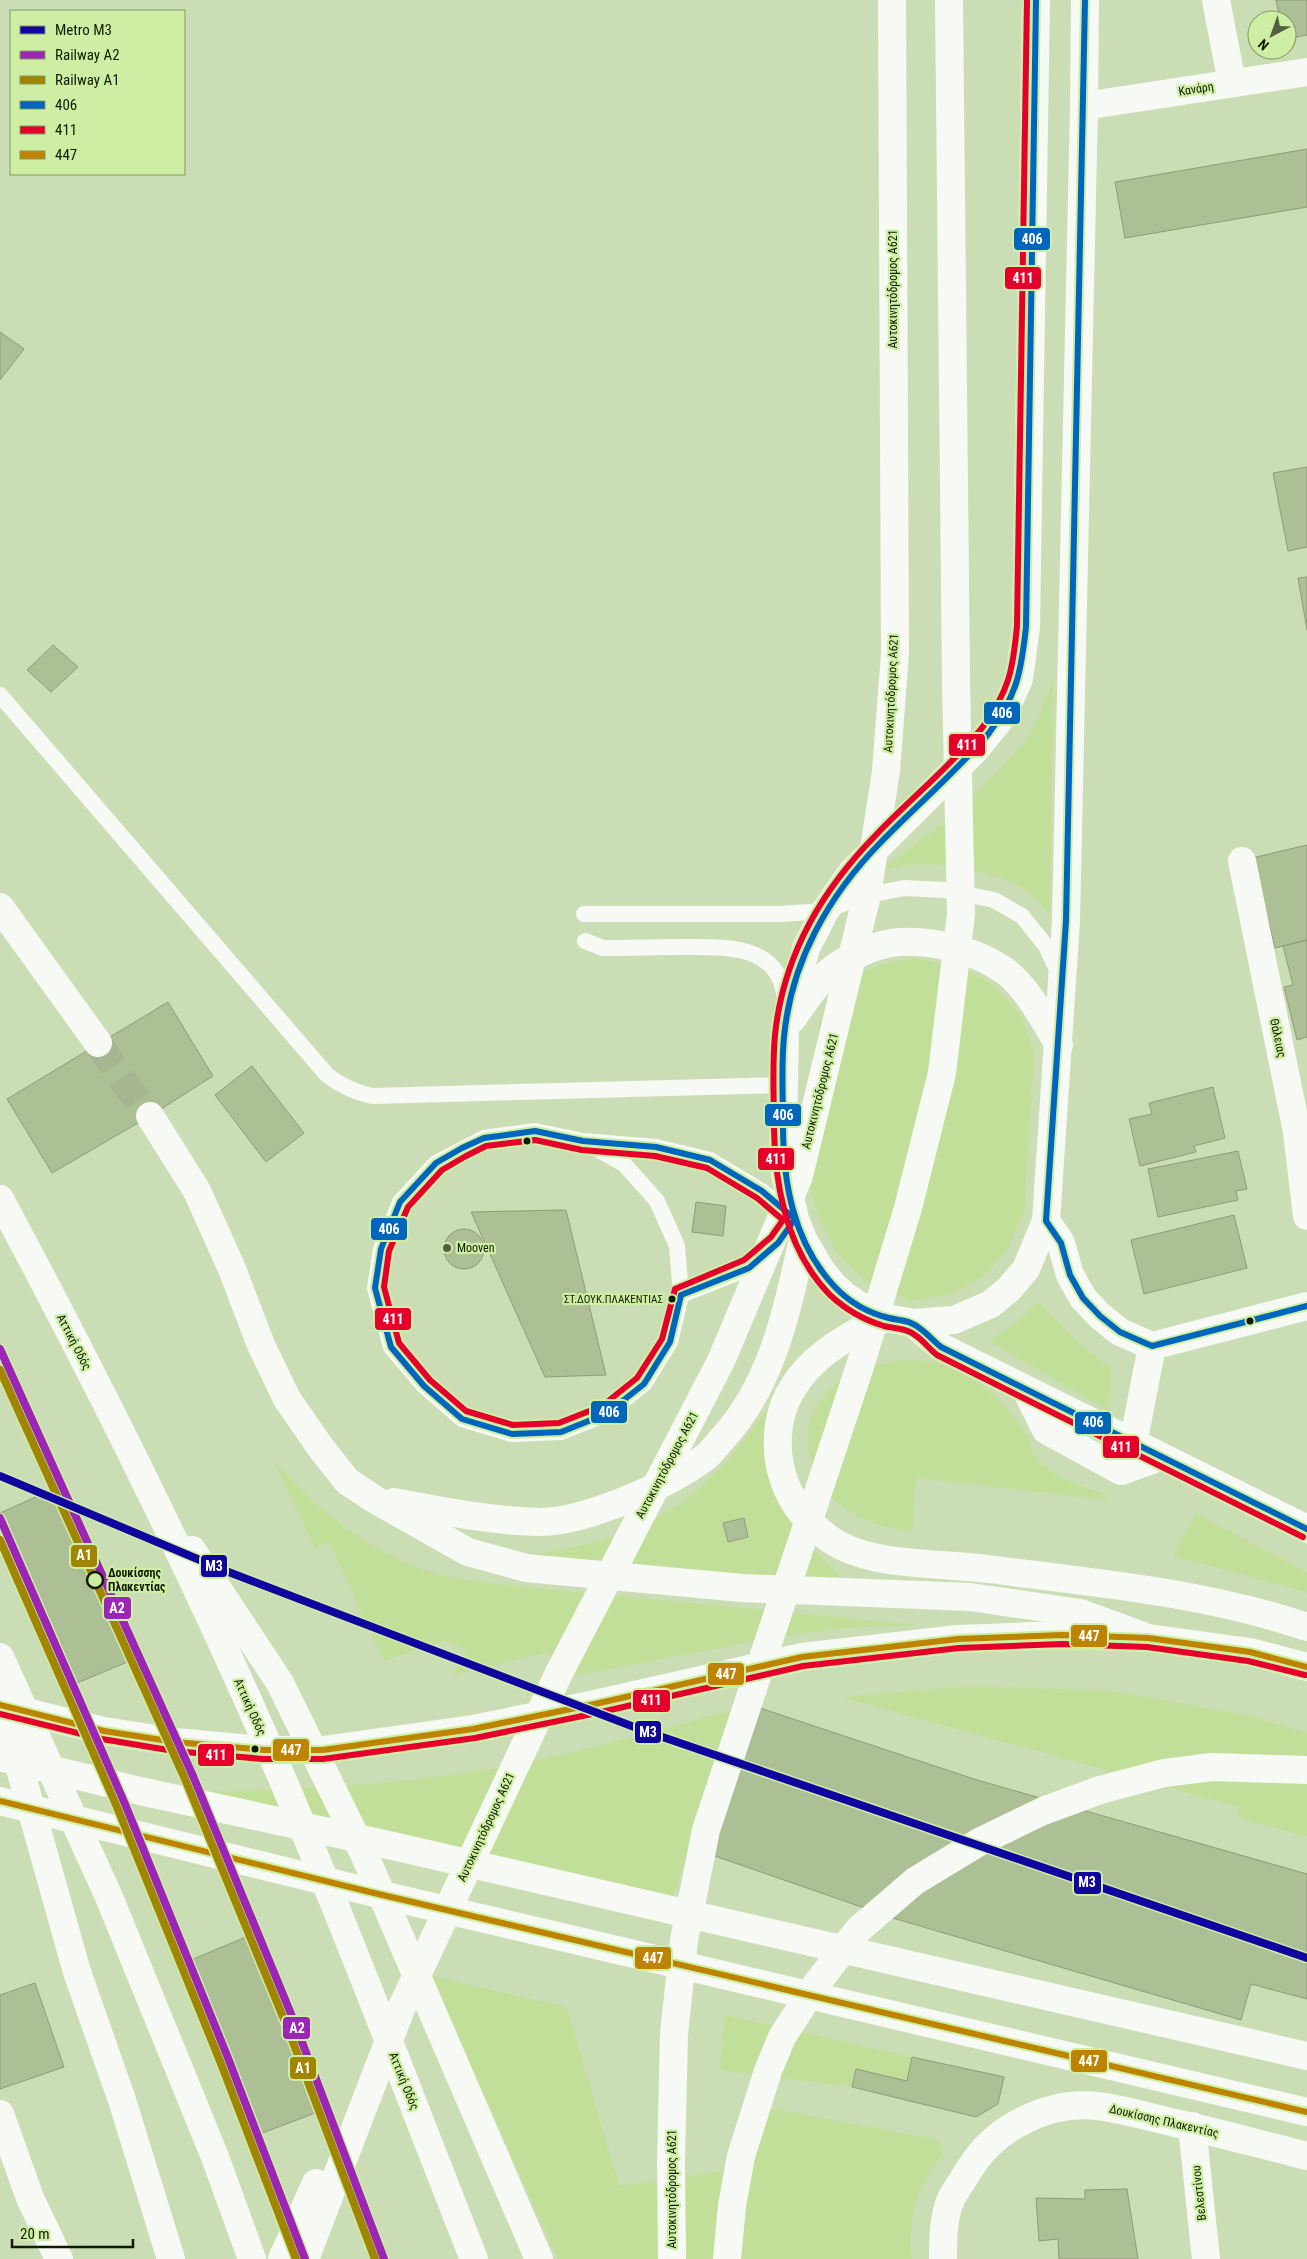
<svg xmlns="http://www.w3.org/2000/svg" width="1307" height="2259" font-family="'Roboto Condensed',sans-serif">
<rect width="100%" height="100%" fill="#cbddb4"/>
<!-- green -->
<path fill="#c2df99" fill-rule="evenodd" d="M 1053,679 L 1050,914 C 1044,908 1038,900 1032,895 C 1004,872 942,861 907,865 C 897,866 887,870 877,873 L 950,818 L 977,793 L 1025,742 L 1041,712 Z
M 918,958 L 963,969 L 992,984 L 1022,1017 L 1034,1054 L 1024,1211 L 1009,1247 L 985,1276 L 952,1294 L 911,1301 L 866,1283 L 836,1251 L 818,1216 L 809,1183 L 809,1110 L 820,1019 L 842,983 L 877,965 Z
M 1038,1301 L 1076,1341 L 1111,1368 L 1109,1411 L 989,1341 L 1017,1322 Z
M 901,1360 C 912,1361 925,1360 935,1363 C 973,1373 1005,1401 1026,1434 C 1030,1440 1030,1449 1035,1455 C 1051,1478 1082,1487 1108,1494 L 1106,1500 L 916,1478 L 912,1531 C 884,1528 860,1521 838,1503 C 821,1488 805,1454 808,1431 C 810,1415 823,1392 837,1383 C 856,1368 878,1364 901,1360 Z
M 775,1398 L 803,1537 L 819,1556 L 851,1587 L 532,1555 C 572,1548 615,1540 652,1521 C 705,1494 742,1445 775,1398 ZM 744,1518 L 748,1537 L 728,1542 L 723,1523 Z
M 274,1460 C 316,1508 356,1542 416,1567 C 444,1578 476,1581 505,1585 L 918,1625 L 843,1628 L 775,1637 L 543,1682 L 541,1675 L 553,1673 L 549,1652 L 454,1675 L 466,1650 L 444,1641 L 384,1661 L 329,1542 L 315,1549 Z
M 1196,1514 L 1307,1572 L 1307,1593 L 1289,1587 L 1173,1556 Z
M 975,1686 L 1113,1691 L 1254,1717 L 1307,1733 L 1307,1837 L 1236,1817 L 1239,1807 L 841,1697 Z
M 736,1709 L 672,1900 L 190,1792 C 282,1790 375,1786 466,1773 C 557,1760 647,1733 736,1709 Z
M 430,1976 L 567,2007 L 619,2186 L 732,2170 L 743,2103 L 939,2140 L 942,2155 C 915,2191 908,2214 912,2259 L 558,2259 Z
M 725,2015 L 912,2057 L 907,2081 L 856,2070 L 852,2087 L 720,2070 Z"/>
<!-- building -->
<path fill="#adbf94" stroke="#8e9c7b" d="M 1276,0 L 1307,0 L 1307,35 L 1287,39 L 1287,20 L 1280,20 Z
M 1307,149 L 1307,207 L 1125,238 L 1115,182 Z
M 0,332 L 24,349 L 0,380 Z
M 1307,467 L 1307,547 L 1288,551 L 1273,473 Z
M 1307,577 L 1307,630 L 1298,578 Z
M 53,645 L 78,667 L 51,692 L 27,670 Z
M 1307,845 L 1307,940 L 1275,948 L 1252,858 Z
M 1307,940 L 1307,1037 L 1297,1040 L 1284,987 L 1293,985 L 1283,946 Z
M 168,1002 L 213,1076 L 150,1116 L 52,1173 L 7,1099 Z
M 252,1066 L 304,1133 L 266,1162 L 215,1095 Z
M 1213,1087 L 1225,1138 L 1194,1146 L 1196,1152 L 1140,1166 L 1129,1119 L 1152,1114 L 1149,1103 Z
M 1238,1151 L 1247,1189 L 1236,1191 L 1238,1200 L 1158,1217 L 1148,1169 Z
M 696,1202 L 726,1206 L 723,1236 L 692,1232 Z
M 566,1210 L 606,1375 L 545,1377 L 471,1212 Z
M 1234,1215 L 1247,1268 L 1144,1294 L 1131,1240 Z
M444 1249a20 20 0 1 1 40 0a20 20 0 1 1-40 0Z
M 58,1487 L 137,1658 L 77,1683 L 0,1513 Z
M 744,1518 L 748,1537 L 728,1542 L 723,1523 Z
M 760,1708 L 977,1780 L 1307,1874 L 1307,1999 L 1251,1984 L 1241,2020 L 896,1919 L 709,1854 Z
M 253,1934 L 323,2110 L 260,2134 L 191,1960 Z
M 35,1983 L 64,2067 L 0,2089 L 0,1995 Z
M 912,2057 L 1004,2077 L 998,2104 L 976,2117 L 852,2087 L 856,2069 L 907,2081 Z
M 1127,2189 L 1138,2259 L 1059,2259 L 1058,2239 L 1039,2241 L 1036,2198 L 1085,2199 L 1085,2190 Z"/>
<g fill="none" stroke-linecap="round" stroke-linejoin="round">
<!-- motorway-tunnel -->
<path stroke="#a6b690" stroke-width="28" stroke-dasharray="28 14" stroke-linecap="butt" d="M 98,1043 L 123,1081 L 150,1116"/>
<!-- service -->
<path stroke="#f7faf4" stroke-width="16" d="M 0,695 L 327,1075 C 341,1086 354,1092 372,1096 L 784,1085
M 584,914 L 780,914 L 825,911 L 860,897 L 904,888 L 945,890 L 994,900 L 1022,916 L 1046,946 L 1059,974
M 585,941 L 603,948 C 629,948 654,947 680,947 C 727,947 785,943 785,1007
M 583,1141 L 624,1164 L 657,1201 L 677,1246 L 681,1295 L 670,1342 L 644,1384 L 606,1414 L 561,1432 L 512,1434 L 462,1419 L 424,1386 L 391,1347 L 375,1288 L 381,1249 L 400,1202 L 436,1163 L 484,1138 L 535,1131 L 583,1141 L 656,1147 L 710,1160 L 762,1191 L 790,1215
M 681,1295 L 749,1268 L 762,1257"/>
<!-- minor -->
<path stroke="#f7faf4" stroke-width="28" d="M 1216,0 L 1232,83
M 1084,106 L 1307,72
M 1242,861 L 1297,1132 L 1307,1216
M 1026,1390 L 1046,1430 L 1121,1471 L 1160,1457
M 1192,2126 L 1206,2259"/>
<!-- tertiary -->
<path stroke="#f7faf4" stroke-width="28" d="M 1046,1221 L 1061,1243 L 1070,1275 L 1083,1298 L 1100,1316 L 1120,1332 L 1152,1346 L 1307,1306
M 913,1323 L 941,1347 L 1307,1529
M 1133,1444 L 1152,1346
M 943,2259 C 943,2240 943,2217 951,2199 C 956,2189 963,2180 969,2170 C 994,2128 1047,2101 1097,2106 C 1123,2109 1149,2117 1175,2123 C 1219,2133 1263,2145 1307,2156"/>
<!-- secondary -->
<path stroke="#f7faf4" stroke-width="28" d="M 1036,0 L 1026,627 L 1019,679 L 1002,717 L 975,750 L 852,872 L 825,911 L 806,948 L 785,1028 L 783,1137 L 785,1174 L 795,1219 L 803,1239 L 821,1270 L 833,1285 L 848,1298 L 863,1308 L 886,1318 L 913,1323 L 954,1320 L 991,1304 L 1009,1289 L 1026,1269 L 1046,1221 L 1066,921 L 1084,106 L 1085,0
M 792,1019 C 804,1003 817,981 833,969 C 850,956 878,943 900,942 C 934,940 977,951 1005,971 C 1027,987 1045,1022 1059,1045
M 886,1318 C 835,1340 782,1374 778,1434 C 775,1477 794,1513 828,1538 C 870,1568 938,1562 988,1569 C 1095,1583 1204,1592 1307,1627
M 6,1707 L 104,1731 L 175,1742 L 264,1750 L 323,1750 L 473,1729 L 595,1704 L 802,1657 L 958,1639 L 1062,1635 L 1148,1638 L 1250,1652 L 1307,1667
M 0,1801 L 374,1893 L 1307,2112"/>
<!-- motorway -->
<path stroke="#f7faf4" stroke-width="28" d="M 0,907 L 98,1043
M 150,1116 L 197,1191 L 232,1269 L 261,1345 L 287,1399 L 321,1448 L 347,1481 L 374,1499 L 468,1552 L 526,1568 L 742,1588 L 970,1597 L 1080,1613 L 1148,1638
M 0,1199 C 111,1406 216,1618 306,1835 C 365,1976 418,2118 474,2259
M 394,1502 C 442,1511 491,1521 540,1522 C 569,1522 597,1511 624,1501 C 651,1490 683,1474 707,1456 C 712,1451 717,1445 722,1439 C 773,1384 787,1309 803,1239
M 192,1550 L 280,1683 L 365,1856 L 539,2259
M 0,1657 L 109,1897 L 215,2157 L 252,2259
M 0,1698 L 77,1972 L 122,2100 L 171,2259
M 0,1757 L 140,1791 L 384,1844 L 1307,2056
M 0,2114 L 30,2198 L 59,2259
M 282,2259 L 316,2183
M 305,2259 L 401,2009 L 558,1675 L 721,1361 L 799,1176 L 867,895 L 886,771 L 895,654 L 892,0
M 672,2259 L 671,2161 L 674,2034 L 684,1940 L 706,1830 L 861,1363 L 908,1208 L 942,1073 L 961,914 L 956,681 L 949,0
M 727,2259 L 732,2206 L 741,2156 L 768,2071 L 782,2037 L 815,1986 L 858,1930 L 915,1881 L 981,1841 L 1043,1811 L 1100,1790 L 1164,1773 L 1212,1767 L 1307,1770"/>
<defs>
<path id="bus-1" d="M 1036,0 L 1026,627 C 1021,673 1017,695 989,733 C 956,772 917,805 881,842 C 829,895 791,961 784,1037 C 781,1066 783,1096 783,1125 C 783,1182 793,1242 834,1286 C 848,1301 868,1313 889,1318 C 896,1320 904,1320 911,1323 C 923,1328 931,1339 941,1347 L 1307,1529
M 1085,0 L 1066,921 L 1046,1221 L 1061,1243 L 1070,1275 L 1083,1298 L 1100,1316 L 1120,1332 L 1152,1346 L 1307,1306
M 535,1131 L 583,1141 L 656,1147 L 710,1160 L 762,1191 L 795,1219 L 778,1243 L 749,1268 L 681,1295 L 670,1342 L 644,1384 L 606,1414 L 561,1432 L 512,1434 L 462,1419 L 424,1386 L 391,1347 L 375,1288 L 381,1249 L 400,1202 L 436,1163 L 462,1148 L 484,1138 Z"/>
<path id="bus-2" d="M 1027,0 L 1017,626 C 1013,670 1009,691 982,728 C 950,767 910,799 875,836 C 821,891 783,957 775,1035 C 772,1066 774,1097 774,1129 C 775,1188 787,1251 830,1295 C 845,1309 864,1320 884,1326 C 892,1328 902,1328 910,1332 C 921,1337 928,1348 937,1355 L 1303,1537
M 535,1140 L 582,1150 L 655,1156 L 707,1168 L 757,1198 L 783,1220 L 771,1237 L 744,1260 L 675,1289 L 662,1339 L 637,1378 L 602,1406 L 559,1423 L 513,1425 L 466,1411 L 430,1380 L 399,1343 L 384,1287 L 389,1251 L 408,1207 L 442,1170 L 466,1156 L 486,1146 Z
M 0,1714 L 102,1739 L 174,1751 L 263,1759 L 323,1759 L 475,1738 L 597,1713 L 803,1666 L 959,1648 L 1062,1644 L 1147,1647 L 1248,1661 L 1305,1675"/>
<path id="bus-3" d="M 0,1705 L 104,1731 L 175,1742 L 264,1750 L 323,1750 L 473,1729 L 595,1704 L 802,1657 L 958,1639 L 1062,1635 L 1148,1638 L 1250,1652 L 1307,1667
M 0,1801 L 374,1893 L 1307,2112"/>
</defs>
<!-- bus-1 casing -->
<use href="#bus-1" stroke="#cdeea3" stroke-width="10"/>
<!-- bus-2 casing -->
<use href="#bus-2" stroke="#cdeea3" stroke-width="10"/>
<!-- bus-3 casing -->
<use href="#bus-3" stroke="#cdeea3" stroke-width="10"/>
<!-- bus-1 -->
<use href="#bus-1" stroke="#0065bd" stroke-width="6"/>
<!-- bus-2 -->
<use href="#bus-2" stroke="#e4002b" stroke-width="6"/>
<!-- bus-3 -->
<use href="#bus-3" stroke="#be8300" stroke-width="6"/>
<defs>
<path id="rail-1" d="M 0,1349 L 193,1776 L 296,2026 L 384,2259
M 0,1518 L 125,1804 L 228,2058 L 305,2259"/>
<path id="rail-2" d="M 0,1370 L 185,1779 L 288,2029 L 375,2259
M 0,1540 L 117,1807 L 220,2061 L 296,2259"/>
</defs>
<!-- rail-1 casing -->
<use href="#rail-1" stroke="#cdeea3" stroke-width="11"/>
<!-- rail-2 casing -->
<use href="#rail-2" stroke="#cdeea3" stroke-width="11"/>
<!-- rail-1 -->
<use href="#rail-1" stroke="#9b26b6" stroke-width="8"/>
<!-- rail-2 -->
<use href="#rail-2" stroke="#a08600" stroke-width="8"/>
<defs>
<path id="metro-1" d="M 0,1476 L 226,1571 L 642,1730 L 1307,1958"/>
</defs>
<!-- metro-1 casing -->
<use href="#metro-1" stroke="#cdeea3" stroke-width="11"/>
<!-- metro-1 -->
<use href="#metro-1" stroke="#10069f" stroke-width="8"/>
</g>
<!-- markers -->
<g fill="#111b01" stroke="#cdeea3" stroke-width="2">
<circle cx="527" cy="1141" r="4.5"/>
<circle cx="672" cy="1299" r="4.5"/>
<circle cx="1250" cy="1321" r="4.5"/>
<circle cx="255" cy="1749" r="4.5"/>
</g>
<circle fill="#525f40" stroke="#cdeea3" stroke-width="2" cx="447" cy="1248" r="5"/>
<circle fill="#cdeea3" stroke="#111b01" stroke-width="2.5" cx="95" cy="1580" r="8"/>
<g text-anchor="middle" stroke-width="4.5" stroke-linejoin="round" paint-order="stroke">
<!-- bus labels -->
<g font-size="11" fill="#111b01" stroke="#cdeea3" text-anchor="end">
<text x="663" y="1303">ΣΤ.ΔΟΥΚ.ΠΛΑΚΕΝΤΙΑΣ</text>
</g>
<!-- street labels -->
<g font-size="12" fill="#111b01" stroke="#cdeea3">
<text transform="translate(1196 89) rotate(-9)" y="4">Κανάρη</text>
<text transform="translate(893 289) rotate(-90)" y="4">Αυτοκινητόδρομος Α621</text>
<text transform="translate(891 693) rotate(-87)" y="4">Αυτοκινητόδρομος Α621</text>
<text transform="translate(1278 1038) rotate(78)" y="4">Θάλειας</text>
<text transform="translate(820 1091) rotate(-76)" y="4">Αυτοκινητόδρομος Α621</text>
<text transform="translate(74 1342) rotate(63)" y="4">Αττική Οδός</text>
<text transform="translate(667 1465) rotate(-62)" y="4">Αυτοκινητόδρομος Α621</text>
<text transform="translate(250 1707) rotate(66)" y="4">Αττική Οδός</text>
<text transform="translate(486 1827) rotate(-65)" y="4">Αυτοκινητόδρομος Α621</text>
<text transform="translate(404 2081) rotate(68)" y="4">Αττική Οδός</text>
<text transform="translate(1164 2121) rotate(13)" y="4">Δουκίσσης Πλακεντίας</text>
<text transform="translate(672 2189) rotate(-90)" y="4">Αυτοκινητόδρομος Α621</text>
<text transform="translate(1199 2193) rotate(-96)" y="4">Βελεστίνου</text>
</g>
<!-- poi labels -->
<g font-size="12" fill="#111b01" stroke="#cdeea3" text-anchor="start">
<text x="457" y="1252">Mooven</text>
</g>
<!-- stop labels -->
<g font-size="12" font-weight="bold" fill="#111b01" stroke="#cdeea3" text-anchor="start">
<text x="108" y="1577">Δουκίσσης<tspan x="108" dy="14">Πλακεντίας</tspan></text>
</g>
</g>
<g stroke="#cdeea3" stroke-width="2">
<rect x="1013" y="227" width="38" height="24" rx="5" fill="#0065bd"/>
<rect x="1004" y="266" width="38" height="24" rx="5" fill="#e4002b"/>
<rect x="983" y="701" width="38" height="24" rx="5" fill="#0065bd"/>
<rect x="948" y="733" width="38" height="24" rx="5" fill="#e4002b"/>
<rect x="764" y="1103" width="38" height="24" rx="5" fill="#0065bd"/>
<rect x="757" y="1147" width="38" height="24" rx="5" fill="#e4002b"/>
<rect x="370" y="1217" width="38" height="24" rx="5" fill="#0065bd"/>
<rect x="374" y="1307" width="38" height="24" rx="5" fill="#e4002b"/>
<rect x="590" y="1400" width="38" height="24" rx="5" fill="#0065bd"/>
<rect x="1074" y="1411" width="38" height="24" rx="5" fill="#0065bd"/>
<rect x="1102" y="1435" width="38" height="24" rx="5" fill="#e4002b"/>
<rect x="70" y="1544" width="28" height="24" rx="5" fill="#a08600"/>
<rect x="200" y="1554" width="28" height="24" rx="5" fill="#10069f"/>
<rect x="103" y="1596" width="29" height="24" rx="5" fill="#9b26b6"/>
<rect x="1070" y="1624" width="38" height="24" rx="5" fill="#be8300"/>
<rect x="707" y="1662" width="38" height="24" rx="5" fill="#be8300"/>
<rect x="632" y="1689" width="39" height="24" rx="5" fill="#e4002b"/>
<rect x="634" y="1720" width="28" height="24" rx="5" fill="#10069f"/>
<rect x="272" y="1738" width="38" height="24" rx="5" fill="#be8300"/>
<rect x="197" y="1743" width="38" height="24" rx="5" fill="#e4002b"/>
<rect x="1073" y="1871" width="29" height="24" rx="5" fill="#10069f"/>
<rect x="634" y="1946" width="38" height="24" rx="5" fill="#be8300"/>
<rect x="282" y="2016" width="29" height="24" rx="5" fill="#9b26b6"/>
<rect x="1070" y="2049" width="38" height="24" rx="5" fill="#be8300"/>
<rect x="289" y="2056" width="28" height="24" rx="5" fill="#a08600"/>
</g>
<g font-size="14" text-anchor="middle" font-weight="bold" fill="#fff">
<text x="1032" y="244">406</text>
<text x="1023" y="283">411</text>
<text x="1002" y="718">406</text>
<text x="967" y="750">411</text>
<text x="783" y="1120">406</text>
<text x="776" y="1164">411</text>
<text x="389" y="1234">406</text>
<text x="393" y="1324">411</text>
<text x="609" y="1417">406</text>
<text x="1093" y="1427">406</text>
<text x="1121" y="1452">411</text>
<text x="84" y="1560">A1</text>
<text x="214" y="1571">Μ3</text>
<text x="117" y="1613">A2</text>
<text x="1089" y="1641">447</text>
<text x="726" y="1679">447</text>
<text x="651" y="1705">411</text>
<text x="648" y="1737">Μ3</text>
<text x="291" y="1755">447</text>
<text x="216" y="1760">411</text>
<text x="1087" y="1887">Μ3</text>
<text x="653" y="1963">447</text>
<text x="297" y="2033">A2</text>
<text x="1089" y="2066">447</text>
<text x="303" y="2073">A1</text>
</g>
<!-- legend -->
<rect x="10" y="10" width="175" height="165" fill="#cdeea3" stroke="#829a62"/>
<rect x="20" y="26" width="25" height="8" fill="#10069f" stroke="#829a62"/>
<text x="55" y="35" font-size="15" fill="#111b01">Metro Μ3</text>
<rect x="20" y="51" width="25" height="8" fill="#9b26b6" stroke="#829a62"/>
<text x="55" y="60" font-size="15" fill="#111b01">Railway A2</text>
<rect x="20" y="76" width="25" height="8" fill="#a08600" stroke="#829a62"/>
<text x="55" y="85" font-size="15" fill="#111b01">Railway A1</text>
<rect x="20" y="101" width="25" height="8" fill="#0065bd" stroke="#829a62"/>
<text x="55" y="110" font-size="15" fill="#111b01">406</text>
<rect x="20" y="126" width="25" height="8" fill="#e4002b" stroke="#829a62"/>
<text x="55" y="135" font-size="15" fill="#111b01">411</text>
<rect x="20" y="151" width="25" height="8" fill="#be8300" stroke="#829a62"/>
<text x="55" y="160" font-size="15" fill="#111b01">447</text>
<!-- north arrow -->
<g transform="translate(1272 35) rotate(221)"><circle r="24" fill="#cdeea3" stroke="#829a62"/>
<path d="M0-4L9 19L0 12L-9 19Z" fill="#525f40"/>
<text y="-8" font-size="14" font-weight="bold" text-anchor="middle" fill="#111b01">N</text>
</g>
<!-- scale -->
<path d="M12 2239v8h121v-8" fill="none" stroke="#111b01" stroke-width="2.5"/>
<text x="20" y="2239" font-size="15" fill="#111b01" stroke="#cdeea3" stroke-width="4" paint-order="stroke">20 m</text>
</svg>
